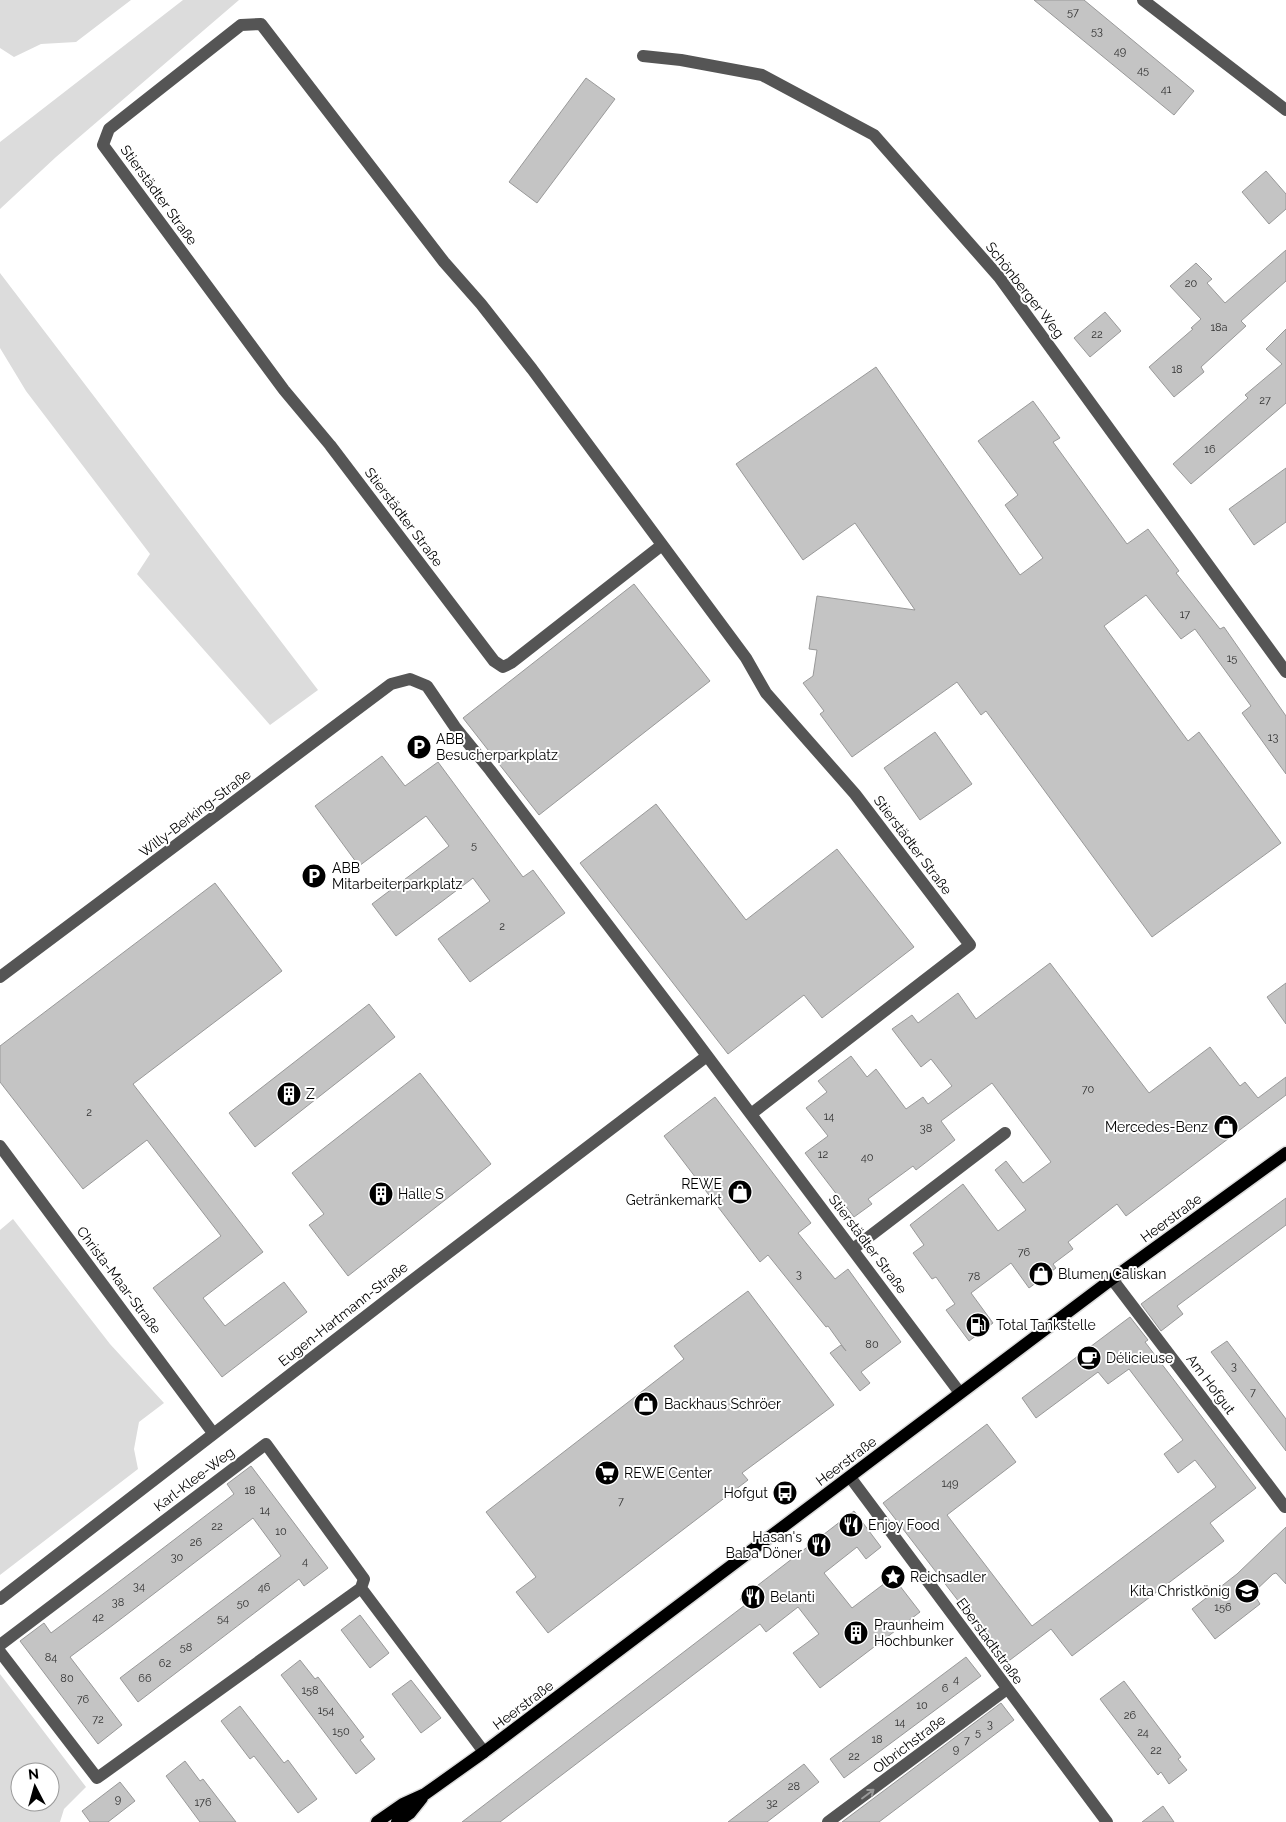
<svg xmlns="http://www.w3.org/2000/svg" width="1286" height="1822" font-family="Raleway,sans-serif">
<rect width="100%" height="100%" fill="#fff"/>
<!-- green -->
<path fill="#dcdcdc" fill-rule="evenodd" d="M 0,0 L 131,0 L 76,42 L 41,44 L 14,57 L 0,48 Z
M 183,0 L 239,0 L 56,157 L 0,209 L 0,142 Z
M 0,273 L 318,690 L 270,725 L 137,574 L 150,554 L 26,391 L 0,348 Z
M 13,1219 L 110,1344 L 164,1403 L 139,1422 L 134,1449 L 138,1469 L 0,1575 L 0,1230 Z
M 0,1674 L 86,1787 L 64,1809 L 60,1822 L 0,1822 ZM 20,1772 L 50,1772 L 50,1802 L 20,1802 Z"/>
<!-- building -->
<path fill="#c4c4c4" stroke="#999" d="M 1034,0 L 1084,0 L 1194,91 L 1174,115 Z
M 586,78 L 615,99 L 537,203 L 509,182 Z
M 1266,171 L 1286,194 L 1286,209 L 1269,224 L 1242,192 Z
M 1286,250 L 1286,281 L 1241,321 L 1246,326 L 1201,367 L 1204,372 L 1174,397 L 1149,367 L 1193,329 L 1191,328 L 1201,319 L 1170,286 L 1196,263 L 1212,279 L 1207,283 L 1225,303 Z
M 1105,312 L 1121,331 L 1090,357 L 1074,338 Z
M 1286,329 L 1286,403 L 1191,484 L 1173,464 L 1248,398 L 1245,395 L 1282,364 L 1266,349 Z
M 876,367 L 1020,575 L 1043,558 L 1005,505 L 1018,495 L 978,441 L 1033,401 L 1060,438 L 1053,442 L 1127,544 L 1148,529 L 1179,571 L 1176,573 L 1220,629 L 1224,627 L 1286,716 L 1286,774 L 1242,713 L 1251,706 L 1195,629 L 1181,639 L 1146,595 L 1104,626 L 1188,741 L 1199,732 L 1281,843 L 1152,937 L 986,711 L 981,715 L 957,682 L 852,757 L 820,714 L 824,711 L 803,683 L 813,676 L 817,650 L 809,649 L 817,596 L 915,610 L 855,523 L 803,560 L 736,464 Z
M 1286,468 L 1286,522 L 1254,545 L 1229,509 Z
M 634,584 L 710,681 L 539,815 L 463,718 Z
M 935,732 L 972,784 L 920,820 L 884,768 Z
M 382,756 L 405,786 L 438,762 L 523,877 L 533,870 L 565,913 L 470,982 L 438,939 L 490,901 L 473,878 L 396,936 L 372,904 L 449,846 L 426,816 L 359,866 L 315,806 Z
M 656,804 L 746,920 L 837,849 L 914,947 L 822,1018 L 804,995 L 728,1054 L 580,863 Z
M 215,883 L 282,971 L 133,1084 L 263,1252 L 203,1298 L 225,1326 L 284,1282 L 307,1312 L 222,1377 L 153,1288 L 221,1236 L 147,1140 L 83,1189 L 0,1082 L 0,1046 Z
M 1050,963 L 1149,1093 L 1210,1047 L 1240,1086 L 1245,1082 L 1258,1098 L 1286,1077 L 1286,1095 L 1126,1216 L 1117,1204 L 1068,1242 L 1073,1249 L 1053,1264 L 1056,1268 L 1029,1288 L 1011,1263 L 971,1293 L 993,1323 L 969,1341 L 946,1310 L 955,1304 L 936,1277 L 932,1279 L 913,1253 L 924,1245 L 910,1225 L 963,1184 L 998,1231 L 1026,1210 L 995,1170 L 1006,1161 L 1023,1183 L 1051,1162 L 992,1083 L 941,1121 L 955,1140 L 916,1170 L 913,1166 L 868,1199 L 872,1204 L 854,1217 L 805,1153 L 828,1136 L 806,1108 L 827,1092 L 818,1081 L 851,1056 L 867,1077 L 876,1069 L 906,1109 L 923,1097 L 928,1104 L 952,1086 L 931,1059 L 921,1067 L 892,1029 L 912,1015 L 918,1023 L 958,993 L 976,1019 Z
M 1286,983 L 1286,1024 L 1267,997 Z
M 369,1004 L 395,1037 L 255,1147 L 229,1113 Z
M 420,1073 L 491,1164 L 348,1276 L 309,1225 L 324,1214 L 292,1173 Z
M 715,1097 L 811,1223 L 798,1233 L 835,1279 L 848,1269 L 901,1342 L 861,1372 L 870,1383 L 860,1391 L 830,1353 L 841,1345 L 846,1351 L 828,1326 L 826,1327 L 768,1255 L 760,1262 L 664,1136 Z
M 1286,1198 L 1286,1225 L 1177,1306 L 1183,1314 L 1161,1331 L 1141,1304 Z
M 748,1291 L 834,1405 L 742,1473 L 748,1480 L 548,1633 L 516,1592 L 536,1577 L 486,1512 L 684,1359 L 674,1346 Z
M 1130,1317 L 1148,1340 L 1145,1342 L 1256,1488 L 1210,1523 L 1224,1541 L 1072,1656 L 1051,1629 L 1006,1663 L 883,1503 L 987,1424 L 1016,1462 L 947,1515 L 1032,1626 L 1216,1487 L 1195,1460 L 1178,1473 L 1164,1454 L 1183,1440 L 1129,1369 L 1108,1384 L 1098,1372 L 1036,1418 L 1022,1398 Z
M 1227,1341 L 1286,1419 L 1286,1451 L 1211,1352 Z
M 251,1466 L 328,1568 L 304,1586 L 299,1579 L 138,1702 L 120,1678 L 281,1556 L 253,1518 L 113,1625 L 70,1657 L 122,1725 L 98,1744 L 20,1641 L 44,1623 L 51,1633 L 107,1591 L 234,1494 L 227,1484 Z
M 854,1511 L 881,1547 L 866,1559 L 857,1547 L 824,1573 L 852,1608 L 893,1577 L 920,1612 L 820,1688 L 793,1653 L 819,1634 L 798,1607 L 766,1632 L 760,1624 L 500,1822 L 462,1822 L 745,1605 L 740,1599 Z
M 1286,1527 L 1286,1584 L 1276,1573 L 1273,1574 L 1253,1593 L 1260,1604 L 1215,1639 L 1192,1609 L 1237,1574 Z
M 360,1615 L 389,1653 L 370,1668 L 341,1630 Z
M 966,1657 L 981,1676 L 844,1778 L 830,1759 Z
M 300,1660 L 315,1679 L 318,1677 L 364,1737 L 360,1740 L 375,1759 L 356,1774 L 281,1675 Z
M 411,1680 L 441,1718 L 421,1733 L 392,1694 Z
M 1124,1681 L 1181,1757 L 1178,1759 L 1187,1770 L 1169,1784 L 1161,1772 L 1158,1775 L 1100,1699 Z
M 1001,1703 L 1014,1720 L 879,1822 L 842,1822 Z
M 240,1706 L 284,1763 L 288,1760 L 317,1799 L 298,1813 L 254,1756 L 250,1759 L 221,1721 Z
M 185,1761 L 200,1781 L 203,1779 L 236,1822 L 200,1822 L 166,1776 Z
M 804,1764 L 819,1782 L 767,1822 L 728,1822 Z
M 120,1782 L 135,1801 L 108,1822 L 90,1822 L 82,1811 Z
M 1163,1806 L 1174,1822 L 1142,1822 Z"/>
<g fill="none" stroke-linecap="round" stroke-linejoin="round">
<defs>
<path id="major" d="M 377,1822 L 403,1804 L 425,1794 L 484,1752 L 1112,1279 L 1286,1153
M 397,1822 L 410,1813 L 422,1798"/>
</defs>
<!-- major casing -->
<use href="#major" stroke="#dbdbdb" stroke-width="15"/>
<!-- minor -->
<path stroke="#555" stroke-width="12" d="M 1143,0 L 1286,110
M 643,56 L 681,60 L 762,75 L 874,135 L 999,277 L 1286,672
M 662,545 L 511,663 L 503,667 L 494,661 L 330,445 L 284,390 L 103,145 L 109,129 L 241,25 L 261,24 L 444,262 L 481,304 L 532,369 L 746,658 L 766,693 L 855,794 L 970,945 L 751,1114
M 0,977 L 391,684 L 410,679 L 427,686 L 455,727 L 490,770 L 684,1025 L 960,1393
M 0,1146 L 213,1433
M 853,1249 L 1005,1133
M 1112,1279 L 1285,1507
M 850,1477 L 1107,1822
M 0,1599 L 410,1282 L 707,1056
M 0,1645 L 266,1444 L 364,1579 L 361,1588
M 0,1652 L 97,1778 L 361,1588 L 484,1752
M 828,1822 L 1007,1689"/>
<!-- major -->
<use href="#major" stroke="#000" stroke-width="12"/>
</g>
<!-- one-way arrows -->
<defs><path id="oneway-shaft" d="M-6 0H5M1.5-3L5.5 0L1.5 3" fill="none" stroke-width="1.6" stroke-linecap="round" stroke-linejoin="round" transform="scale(1.25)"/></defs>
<use stroke="#999" href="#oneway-shaft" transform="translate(868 1794) rotate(-37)"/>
<!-- icons -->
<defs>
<symbol id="parking-disc" viewBox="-11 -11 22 22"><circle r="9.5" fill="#000" stroke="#fff"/><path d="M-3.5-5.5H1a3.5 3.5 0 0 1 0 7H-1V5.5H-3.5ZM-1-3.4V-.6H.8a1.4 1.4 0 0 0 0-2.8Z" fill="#fff"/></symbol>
<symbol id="building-disc" viewBox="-11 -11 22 22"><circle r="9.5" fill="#000" stroke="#fff"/><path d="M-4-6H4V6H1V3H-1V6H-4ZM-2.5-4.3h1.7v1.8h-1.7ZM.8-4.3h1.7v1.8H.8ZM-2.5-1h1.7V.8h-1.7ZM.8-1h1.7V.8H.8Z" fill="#fff"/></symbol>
<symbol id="shop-disc" viewBox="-11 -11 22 22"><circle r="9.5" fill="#000" stroke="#fff"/><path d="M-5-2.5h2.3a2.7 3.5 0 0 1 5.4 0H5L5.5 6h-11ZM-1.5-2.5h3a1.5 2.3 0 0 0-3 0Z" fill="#fff"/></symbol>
<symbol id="fuel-disc" viewBox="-11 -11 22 22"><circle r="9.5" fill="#000" stroke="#fff"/><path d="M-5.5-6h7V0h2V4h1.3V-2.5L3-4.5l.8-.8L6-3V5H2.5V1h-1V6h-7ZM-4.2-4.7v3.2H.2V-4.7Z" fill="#fff"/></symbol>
<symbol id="cafe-disc" viewBox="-11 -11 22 22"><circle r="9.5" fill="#000" stroke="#fff"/><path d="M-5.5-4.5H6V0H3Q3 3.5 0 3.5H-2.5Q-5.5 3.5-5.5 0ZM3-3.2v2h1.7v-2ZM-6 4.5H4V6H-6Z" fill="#fff"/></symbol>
<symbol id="supermarket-disc" viewBox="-11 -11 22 22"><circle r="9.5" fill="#000" stroke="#fff"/><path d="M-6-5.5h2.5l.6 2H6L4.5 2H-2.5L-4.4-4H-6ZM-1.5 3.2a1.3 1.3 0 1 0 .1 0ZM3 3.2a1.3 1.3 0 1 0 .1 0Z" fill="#fff"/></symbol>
<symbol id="bus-disc" viewBox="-11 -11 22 22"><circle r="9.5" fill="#000" stroke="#fff"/><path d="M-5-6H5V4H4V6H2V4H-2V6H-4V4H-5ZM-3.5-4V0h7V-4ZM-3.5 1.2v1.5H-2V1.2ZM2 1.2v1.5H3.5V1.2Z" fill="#fff"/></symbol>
<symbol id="restaurant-disc" viewBox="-11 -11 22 22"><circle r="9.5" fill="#000" stroke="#fff"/><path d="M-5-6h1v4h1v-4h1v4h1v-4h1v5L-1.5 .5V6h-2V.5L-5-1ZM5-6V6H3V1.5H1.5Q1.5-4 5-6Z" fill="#fff"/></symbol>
<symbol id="sight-disc" viewBox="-11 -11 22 22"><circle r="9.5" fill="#000" stroke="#fff"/><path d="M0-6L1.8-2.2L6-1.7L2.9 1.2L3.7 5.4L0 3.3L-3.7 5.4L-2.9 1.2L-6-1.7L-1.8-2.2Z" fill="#fff"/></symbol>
<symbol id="school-disc" viewBox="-11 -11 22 22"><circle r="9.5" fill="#000" stroke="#fff"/><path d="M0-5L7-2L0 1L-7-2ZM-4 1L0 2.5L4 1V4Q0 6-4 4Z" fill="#fff"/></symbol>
</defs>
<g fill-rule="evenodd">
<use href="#parking-disc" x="405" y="733" width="28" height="28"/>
<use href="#parking-disc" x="300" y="862" width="28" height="28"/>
<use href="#building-disc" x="275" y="1080" width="28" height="28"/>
<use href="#shop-disc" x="1212" y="1113" width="28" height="28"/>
<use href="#shop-disc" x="726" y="1178" width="28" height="28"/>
<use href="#building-disc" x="367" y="1180" width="28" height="28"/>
<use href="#shop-disc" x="1027" y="1260" width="28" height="28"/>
<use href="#fuel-disc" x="964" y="1311" width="28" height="28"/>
<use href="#cafe-disc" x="1075" y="1344" width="28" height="28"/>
<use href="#shop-disc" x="632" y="1390" width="28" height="28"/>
<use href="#supermarket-disc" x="593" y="1459" width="28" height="28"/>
<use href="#bus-disc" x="771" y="1479" width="28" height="28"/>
<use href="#restaurant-disc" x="837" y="1511" width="28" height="28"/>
<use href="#restaurant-disc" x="805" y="1531" width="28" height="28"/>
<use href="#sight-disc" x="879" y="1563" width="28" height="28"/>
<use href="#school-disc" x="1233" y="1577" width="28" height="28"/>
<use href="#restaurant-disc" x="739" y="1583" width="28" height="28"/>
<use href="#building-disc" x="842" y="1619" width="28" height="28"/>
</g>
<g text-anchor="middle" stroke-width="4" stroke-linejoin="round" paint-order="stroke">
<!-- number labels -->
<g font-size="11" fill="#313131">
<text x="1073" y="16">57</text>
<text x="1097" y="35">53</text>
<text x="1120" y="55">49</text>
<text x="1143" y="74">45</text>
<text x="1166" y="93">41</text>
<text x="1191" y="287">20</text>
<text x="1219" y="331">18a</text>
<text x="1097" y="338">22</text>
<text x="1177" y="373">18</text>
<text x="1265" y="404">27</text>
<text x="1210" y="453">16</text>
<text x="1185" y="618">17</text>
<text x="1232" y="662">15</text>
<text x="1273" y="741">13</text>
<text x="474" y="849">5</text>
<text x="502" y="930">2</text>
<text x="1088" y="1093">70</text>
<text x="89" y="1116">2</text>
<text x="829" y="1120">14</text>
<text x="926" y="1132">38</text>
<text x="823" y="1158">12</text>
<text x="867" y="1161">40</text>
<text x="1024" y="1256">76</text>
<text x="799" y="1278">3</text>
<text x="974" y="1280">78</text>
<text x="872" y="1348">80</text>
<text x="1234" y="1370">3</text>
<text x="1253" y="1396">7</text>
<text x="950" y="1487">149</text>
<text x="250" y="1494">18</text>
<text x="621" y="1505">7</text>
<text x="265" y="1514">14</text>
<text x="217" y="1530">22</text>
<text x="281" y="1535">10</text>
<text x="196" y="1546">26</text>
<text x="177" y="1561">30</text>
<text x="305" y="1565">4</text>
<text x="139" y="1590">34</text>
<text x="264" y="1591">46</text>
<text x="118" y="1606">38</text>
<text x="243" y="1607">50</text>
<text x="1223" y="1611">156</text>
<text x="98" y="1621">42</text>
<text x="223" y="1622">54</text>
<text x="186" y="1651">58</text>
<text x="51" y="1661">84</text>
<text x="165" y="1667">62</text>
<text x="67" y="1682">80</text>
<text x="145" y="1682">66</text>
<text x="956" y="1683">4</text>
<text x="945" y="1692">6</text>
<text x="310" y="1694">158</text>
<text x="83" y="1703">76</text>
<text x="922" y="1709">10</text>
<text x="326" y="1714">154</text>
<text x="1130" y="1719">26</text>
<text x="98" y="1723">72</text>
<text x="900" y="1726">14</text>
<text x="990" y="1728">3</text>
<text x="341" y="1735">150</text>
<text x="978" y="1736">5</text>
<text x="1143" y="1736">24</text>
<text x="877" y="1743">18</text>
<text x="967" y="1744">7</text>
<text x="956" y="1753">9</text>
<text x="1156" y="1754">22</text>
<text x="854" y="1760">22</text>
<text x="794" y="1790">28</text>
<text x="118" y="1803">9</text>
<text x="203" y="1806">176</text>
<text x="772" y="1807">32</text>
</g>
<!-- street labels -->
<g font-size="14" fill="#000" stroke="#fff">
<text transform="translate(159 195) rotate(54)" y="5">Stierstädter Straße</text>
<text transform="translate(1025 290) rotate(52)" y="5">Schönberger Weg</text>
<text transform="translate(404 517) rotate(53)" y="5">Stierstädter Straße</text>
<text transform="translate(195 813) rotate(-37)" y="5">Willy-Berking-Straße</text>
<text transform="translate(913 845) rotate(53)" y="5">Stierstädter Straße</text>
<text transform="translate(1171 1218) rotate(-36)" y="5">Heerstraße</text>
<text transform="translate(868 1244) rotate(53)" y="5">Stierstädter Straße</text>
<text transform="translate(119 1280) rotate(53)" y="5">Christa-Maar-Straße</text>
<text transform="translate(343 1314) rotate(-38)" y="5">Eugen-Hartmann-Straße</text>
<text transform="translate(1211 1384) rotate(53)" y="5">Am Hofgut</text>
<text transform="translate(846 1461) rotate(-37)" y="5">Heerstraße</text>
<text transform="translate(194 1479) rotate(-37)" y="5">Karl-Klee-Weg</text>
<text transform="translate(990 1641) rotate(54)" y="5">Eberstadtstraße</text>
<text transform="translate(523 1705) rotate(-37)" y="5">Heerstraße</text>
<text transform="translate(909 1744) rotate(-37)" y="5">Olbrichstraße</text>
</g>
<!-- poi labels -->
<g font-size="14" fill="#000" stroke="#fff" text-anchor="start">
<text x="436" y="744">ABB<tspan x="436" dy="16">Besucherparkplatz</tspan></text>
<text x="332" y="873">ABB<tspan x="332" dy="16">Mitarbeiterparkplatz</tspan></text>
<text x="306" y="1099">Z</text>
<text x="1208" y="1132" text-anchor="end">Mercedes-Benz</text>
<text x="722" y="1189" text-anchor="end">REWE<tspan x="722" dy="16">Getränkemarkt</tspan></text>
<text x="398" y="1199">Halle S</text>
<text x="1058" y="1279">Blumen Caliskan</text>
<text x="996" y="1330">Total Tankstelle</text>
<text x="1106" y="1363">Délicieuse</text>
<text x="664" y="1409">Backhaus Schröer</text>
<text x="624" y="1478">REWE Center</text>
<text x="768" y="1498" text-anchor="end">Hofgut</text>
<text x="868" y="1530">Enjoy Food</text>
<text x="802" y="1542" text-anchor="end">Hasan's<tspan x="802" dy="16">Baba Döner</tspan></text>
<text x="910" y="1582">Reichsadler</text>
<text x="1230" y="1596" text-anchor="end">Kita Christkönig</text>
<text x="770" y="1602">Belanti</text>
<text x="874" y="1630">Praunheim<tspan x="874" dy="16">Hochbunker</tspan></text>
</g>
</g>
<!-- north arrow -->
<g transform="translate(35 1787) rotate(354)"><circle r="24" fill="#ffffff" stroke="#999999"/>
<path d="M0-4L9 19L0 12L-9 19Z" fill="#000000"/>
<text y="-8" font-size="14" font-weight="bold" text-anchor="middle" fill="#000000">N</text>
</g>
</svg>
